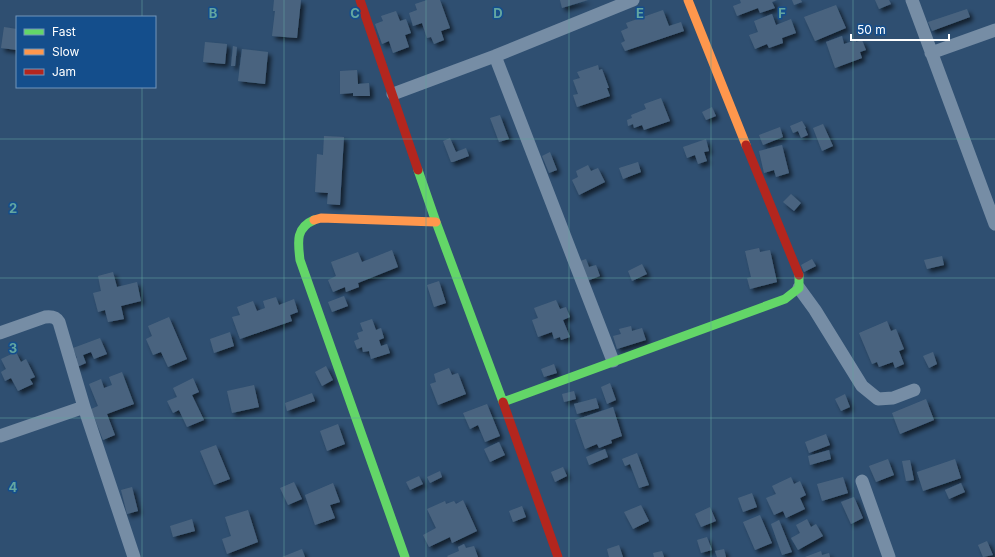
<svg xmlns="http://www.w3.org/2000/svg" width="995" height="557" font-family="Inter,sans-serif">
<defs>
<filter id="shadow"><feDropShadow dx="3.5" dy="3.5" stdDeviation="2" flood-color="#0009"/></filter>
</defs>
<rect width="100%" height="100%" fill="#2f4f71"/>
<!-- building -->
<path fill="#4a647f" filter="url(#shadow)" d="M 274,0 L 301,0 L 297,38 L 272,36 L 275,11 L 273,11 Z
M 427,0 L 440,0 L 450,28 L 441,31 L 444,40 L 434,44 L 431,37 L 427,38 L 422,23 L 413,26 L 409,13 L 417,10 L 415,4 Z
M 560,0 L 588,0 L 562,8 Z
M 740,0 L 777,0 L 772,2 L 775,8 L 760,13 L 758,8 L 737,16 L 733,6 L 741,3 Z
M 792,0 L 801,0 L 802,2 L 794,5 Z
M 875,0 L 889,0 L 891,4 L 879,9 Z
M 836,5 L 846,28 L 815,41 L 804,17 Z
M 967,9 L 970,17 L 932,31 L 928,22 Z
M 663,10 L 669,26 L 681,22 L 684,31 L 625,51 L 621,43 L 625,41 L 621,31 L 628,28 L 626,23 Z
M 396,11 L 400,21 L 406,19 L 411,33 L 405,35 L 409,47 L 393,53 L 389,41 L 382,44 L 375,24 L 383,21 L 381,16 Z
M 772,14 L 776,25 L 791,19 L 796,33 L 782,38 L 783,43 L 769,48 L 767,44 L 755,49 L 749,35 L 758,32 L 754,21 Z
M 4,27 L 17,29 L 17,50 L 1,48 Z
M 842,36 L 844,44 L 856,40 L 856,42 L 862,40 L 866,50 L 860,52 L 862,58 L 835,68 L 826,42 Z
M 205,42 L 227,44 L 225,64 L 203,62 Z
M 233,46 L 237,47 L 235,66 L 231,66 Z
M 242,49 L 268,52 L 265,84 L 238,81 Z
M 598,65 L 599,70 L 602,69 L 609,88 L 607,88 L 610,96 L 577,107 L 573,95 L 578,94 L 573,80 L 580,78 L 577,72 Z
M 357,70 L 358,84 L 369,83 L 370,96 L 353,96 L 353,93 L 340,94 L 340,71 Z
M 661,98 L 670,121 L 644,130 L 642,125 L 634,128 L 633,124 L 628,126 L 627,120 L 632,118 L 631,115 L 646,109 L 644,104 Z
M 712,107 L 716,116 L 706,120 L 702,112 Z
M 500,115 L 509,139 L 499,142 L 490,118 Z
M 802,121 L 806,128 L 805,128 L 808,135 L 801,138 L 798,131 L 793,133 L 790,126 Z
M 823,124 L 833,146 L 822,151 L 813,128 Z
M 780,127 L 783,137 L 763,145 L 759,135 Z
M 324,136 L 344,137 L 340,205 L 327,204 L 328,193 L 315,192 L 317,154 L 323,155 Z
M 450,138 L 456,152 L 466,148 L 469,156 L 453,162 L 451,162 L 443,141 Z
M 706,139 L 709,151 L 704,152 L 707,161 L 698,164 L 695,155 L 687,158 L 683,147 Z
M 782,145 L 789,173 L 776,177 L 774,170 L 764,173 L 759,151 Z
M 550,152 L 557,170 L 549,173 L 542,156 Z
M 638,162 L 641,172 L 623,179 L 619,168 Z
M 588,165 L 591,171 L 598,168 L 605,182 L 579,195 L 572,180 L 578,177 L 576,171 Z
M 791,194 L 801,203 L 794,211 L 783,202 Z
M 759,248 L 760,252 L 770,250 L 777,282 L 750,289 L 747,278 L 751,277 L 745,251 Z
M 392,250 L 398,267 L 358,283 L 359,287 L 346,292 L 345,287 L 333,292 L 328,280 L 336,276 L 331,262 L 358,252 L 362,262 Z
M 942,256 L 944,265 L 927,269 L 924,260 Z
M 586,259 L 589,267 L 596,265 L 600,276 L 587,281 L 580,261 Z
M 812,259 L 816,266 L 804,272 L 801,265 Z
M 642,264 L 647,274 L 632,281 L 628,271 Z
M 113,272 L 117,287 L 137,282 L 141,301 L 121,306 L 124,319 L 108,322 L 105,310 L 98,312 L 93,293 L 101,291 L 98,276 Z
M 439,281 L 446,303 L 434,307 L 427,285 Z
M 344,296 L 348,306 L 332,312 L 328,302 Z
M 276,297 L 279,305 L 294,299 L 298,312 L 290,315 L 292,321 L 240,339 L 232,317 L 240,315 L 237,307 L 253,301 L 257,311 L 265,308 L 263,301 Z
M 556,300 L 560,309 L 566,307 L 570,317 L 563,320 L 570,337 L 561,340 L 560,337 L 554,339 L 552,332 L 538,337 L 532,320 L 538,318 L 534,308 Z
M 169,317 L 187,359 L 168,367 L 161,352 L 153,355 L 146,339 L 152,336 L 148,326 Z
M 372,319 L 376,330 L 381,328 L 384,338 L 379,340 L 381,346 L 387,344 L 390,353 L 371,359 L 369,351 L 363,352 L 362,347 L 357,349 L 354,341 L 359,339 L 357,333 L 363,331 L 360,323 Z
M 887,321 L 891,331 L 896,329 L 904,349 L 899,351 L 904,364 L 895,368 L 893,362 L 879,367 L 877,362 L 872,364 L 859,333 Z
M 631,326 L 632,331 L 642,328 L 646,340 L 617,349 L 613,336 L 621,334 L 619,329 Z
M 230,332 L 234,346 L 214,353 L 210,339 Z
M 100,338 L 107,354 L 94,359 L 91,352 L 83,355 L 86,363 L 77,367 L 74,359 L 77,358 L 73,348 Z
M 16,352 L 21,362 L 26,359 L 35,377 L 30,379 L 33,384 L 18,391 L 11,378 L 5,381 L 1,372 L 6,369 L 1,359 Z
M 933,352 L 937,364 L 929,368 L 923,356 Z
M 554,364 L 557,373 L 544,377 L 541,369 Z
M 326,366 L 333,380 L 322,386 L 315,372 Z
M 449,368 L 452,375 L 458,373 L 466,394 L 438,405 L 430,384 L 436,382 L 434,374 Z
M 122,372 L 134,404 L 107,414 L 115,435 L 103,440 L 91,409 L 98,406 L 89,384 L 101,379 L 104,388 L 112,385 L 109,377 Z
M 193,378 L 199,392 L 192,395 L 204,420 L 187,427 L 179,410 L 173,413 L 167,401 L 177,397 L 173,388 Z
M 610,383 L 616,400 L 607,404 L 601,387 Z
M 254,385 L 259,407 L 232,413 L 227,391 Z
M 574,391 L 576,399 L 564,402 L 562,394 Z
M 312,393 L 315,401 L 287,411 L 285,403 Z
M 845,394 L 850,407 L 841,411 L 835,399 Z
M 596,398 L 599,408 L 577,414 L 574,404 Z
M 926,399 L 934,420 L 900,434 L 892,413 Z
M 487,404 L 500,436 L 485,442 L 478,425 L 470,429 L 463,413 Z
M 613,407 L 622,436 L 611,440 L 612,443 L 599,448 L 597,444 L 585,449 L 575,420 Z
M 338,424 L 345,444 L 327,451 L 320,431 Z
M 826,434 L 830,445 L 809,453 L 805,442 Z
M 499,442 L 505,455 L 490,462 L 484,449 Z
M 216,445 L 230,479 L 214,485 L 200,451 Z
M 605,449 L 608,457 L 589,465 L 586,457 Z
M 829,450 L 831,459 L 810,465 L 808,456 Z
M 637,453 L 649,485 L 639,488 L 630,464 L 625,466 L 622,459 Z
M 888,459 L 894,475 L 876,482 L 869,466 Z
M 955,459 L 961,478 L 923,491 L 917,472 Z
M 910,460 L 914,480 L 906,481 L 902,461 Z
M 563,467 L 567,476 L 555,482 L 551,472 Z
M 440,471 L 442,477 L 430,483 L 427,477 Z
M 419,476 L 423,484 L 410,490 L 406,482 Z
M 791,477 L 794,484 L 800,481 L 806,495 L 800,498 L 805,509 L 786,518 L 783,511 L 774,515 L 766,498 L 776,494 L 772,486 Z
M 843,477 L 848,493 L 822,501 L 817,484 Z
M 294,482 L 302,499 L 288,505 L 280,488 Z
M 333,483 L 340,502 L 330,505 L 335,518 L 315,525 L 305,495 Z
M 961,483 L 965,492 L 949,499 L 945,490 Z
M 132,487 L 138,511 L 127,514 L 121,490 Z
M 752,493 L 757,507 L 743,512 L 738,498 Z
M 854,497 L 863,518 L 851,524 L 841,502 Z
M 463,500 L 477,531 L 452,543 L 450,537 L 429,547 L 423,535 L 436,528 L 427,509 L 445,501 L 446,504 L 454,501 L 456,504 Z
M 641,505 L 649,521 L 633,529 L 624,512 Z
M 522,506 L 526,517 L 513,522 L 509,511 Z
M 710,507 L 716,521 L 701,527 L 695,514 Z
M 248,510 L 258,542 L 227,554 L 222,539 L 231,536 L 225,517 Z
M 760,515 L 772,543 L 755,550 L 743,522 Z
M 192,519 L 195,531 L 173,537 L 170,526 Z
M 807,519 L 811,527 L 816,524 L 823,536 L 798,550 L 791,538 L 800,533 L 796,525 Z
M 779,520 L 792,552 L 782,555 L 771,524 Z
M 707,537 L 712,550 L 701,553 L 697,540 Z
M 987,541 L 993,555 L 983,557 L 978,545 Z
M 464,544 L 466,548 L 474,546 L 478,557 L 448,557 L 447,556 L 459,551 L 458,547 Z
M 619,545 L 623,557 L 609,557 L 607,549 Z
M 302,549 L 305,557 L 282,557 Z
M 724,549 L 726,557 L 717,557 L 715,551 Z
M 662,551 L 664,557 L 654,557 L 653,553 Z
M 821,551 L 822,555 L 829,553 L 830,557 L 805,557 Z"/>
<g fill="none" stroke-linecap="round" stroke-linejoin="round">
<!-- street -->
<path stroke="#768da5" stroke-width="13" d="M 912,0 L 995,224
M 931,53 L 995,30
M 495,56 L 613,361
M 393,94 L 495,56 L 633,0
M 799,288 L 815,310 L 862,386 L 878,399 L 893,398 L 914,390
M 0,333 L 45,317 C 52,316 56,317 59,322 L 84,407
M 0,436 L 84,407 L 134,557
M 862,481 L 889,557"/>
<!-- fast -->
<path stroke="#63d668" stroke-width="9" d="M 418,170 L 436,222 L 503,402
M 314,220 C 295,228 298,243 300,260 L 405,557
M 503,402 L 785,299 L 799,288 L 799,275"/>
<!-- slow -->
<path stroke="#ff974d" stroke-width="9" d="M 688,0 L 746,145
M 314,220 L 321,218 L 436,222"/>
<!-- jam -->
<path stroke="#b3261e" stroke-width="9" d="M 360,0 L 418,170
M 746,145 L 799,275
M 503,402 L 558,557"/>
</g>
<!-- grid -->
<path fill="none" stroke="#63a6a1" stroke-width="1" stroke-opacity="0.55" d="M 142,0 L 142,17M 284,0 L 284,557M 426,0 L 426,557M 569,0 L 569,557M 711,0 L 711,557M 853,0 L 853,557M 142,87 L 142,557M 0,139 L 995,139M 0,278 L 995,278M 0,418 L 995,418"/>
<g font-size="13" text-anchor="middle" font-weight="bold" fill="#63a6a1" stroke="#144e8c" stroke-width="3" stroke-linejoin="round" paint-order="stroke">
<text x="213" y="18">B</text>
<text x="355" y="18">C</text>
<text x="498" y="18">D</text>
<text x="640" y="18">E</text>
<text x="782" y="18">F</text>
<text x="13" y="213">2</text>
<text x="13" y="353">3</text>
<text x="13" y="492">4</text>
</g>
<!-- legend -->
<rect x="16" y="16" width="140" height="72" fill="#144e8c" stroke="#7295ba"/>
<rect x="24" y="29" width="20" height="6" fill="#63d668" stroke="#7295ba"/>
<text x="52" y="36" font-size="12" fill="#ffffff">Fast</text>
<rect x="24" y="49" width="20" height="6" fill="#ff974d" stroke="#7295ba"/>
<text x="52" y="56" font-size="12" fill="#ffffff">Slow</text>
<rect x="24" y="69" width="20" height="6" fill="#b3261e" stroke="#7295ba"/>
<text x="52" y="76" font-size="12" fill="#ffffff">Jam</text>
<!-- scale -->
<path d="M851 34v6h98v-6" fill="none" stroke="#ffffff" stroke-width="2"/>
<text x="857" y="34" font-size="12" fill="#ffffff" stroke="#144e8c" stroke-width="3" paint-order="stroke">50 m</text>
</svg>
